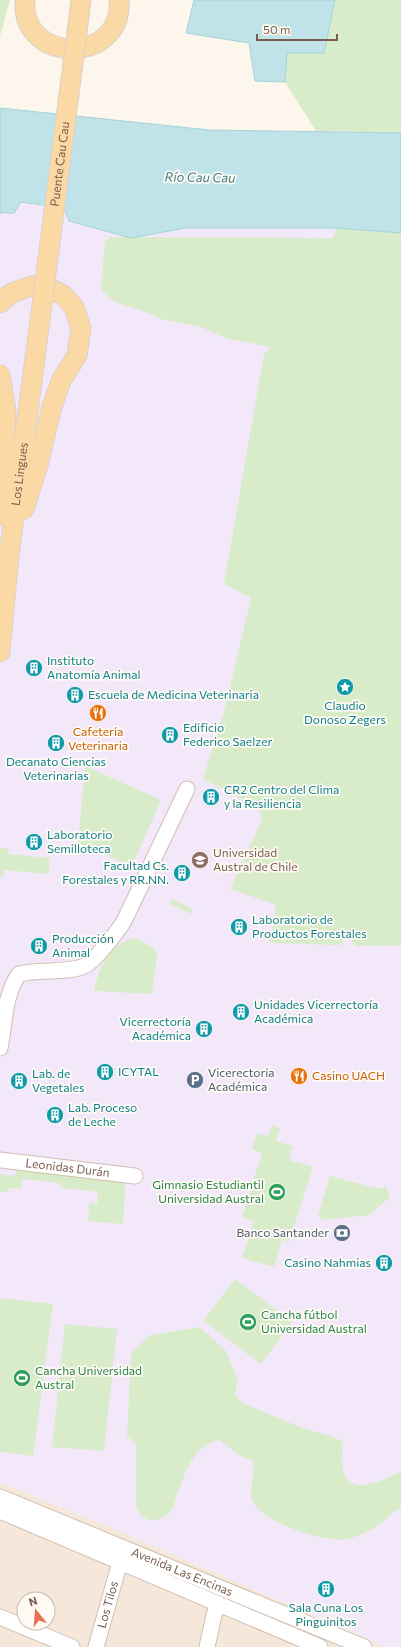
<svg xmlns="http://www.w3.org/2000/svg" width="401" height="1647" font-family="Commissioner,sans-serif">
<rect width="100%" height="100%" fill="#fdf6ec"/>
<!-- residential -->
<path fill="#f5e8da" fill-rule="evenodd" d="M 0,1482 L 110,1527 L 380,1644 L 381,1647 L 0,1647 ZM 24,1599 L 48,1599 L 48,1623 L 24,1623 Z"/>
<!-- education -->
<path fill="#f3e8fa" d="M 21,202 L 64,209 L 69,221 L 131,238 L 186,228 L 336,228 L 401,233 L 401,1647 L 381,1647 L 380,1644 L 110,1527 L 0,1482 L 0,213 L 14,213 Z"/>
<!-- green -->
<path fill="#d8ecc9" d="M 0,0 L 10,0 L 0,36 Z
M 335,0 L 401,0 L 401,133 L 316,131 L 285,82 L 286,53 L 324,53 Z
M 336,228 L 401,233 L 401,944 L 396,946 L 355,946 L 347,934 L 340,945 L 270,943 L 276,905 L 230,889 L 262,820 L 258,807 L 203,779 L 224,712 L 251,598 L 224,584 L 264,354 L 272,347 L 228,339 L 201,327 L 161,319 L 140,310 L 117,303 L 109,298 L 101,289 L 105,242 L 111,237 L 333,238 Z
M 85,766 L 161,800 L 132,866 L 78,843 Z
M 0,848 L 9,849 L 8,854 L 50,858 L 49,874 L 4,870 L 3,877 L 0,877 Z
M 172,899 L 193,909 L 191,914 L 170,904 Z
M 136,938 L 154,948 L 157,954 L 152,994 L 94,991 C 98,967 111,942 136,938 Z
M 272,1125 L 280,1128 L 276,1141 L 293,1146 L 289,1160 L 313,1167 L 289,1242 L 282,1240 L 274,1267 L 242,1258 L 254,1221 L 242,1217 L 262,1153 L 252,1149 L 257,1133 L 268,1137 Z
M 16,1169 L 120,1177 L 125,1188 L 123,1224 L 88,1221 L 89,1203 L 97,1204 L 98,1192 L 62,1188 L 59,1183 L 22,1179 L 21,1189 L 9,1188 L 8,1192 L 0,1192 L 0,1174 L 15,1176 Z
M 330,1176 L 379,1189 L 386,1186 L 390,1197 L 369,1215 L 323,1220 L 318,1216 Z
M 235,1279 L 292,1322 L 261,1364 L 203,1321 Z
M 0,1298 L 53,1304 L 33,1456 L 0,1452 Z
M 65,1324 L 117,1329 L 104,1451 L 52,1447 Z
M 200,1327 L 226,1351 L 238,1379 L 235,1396 L 245,1404 L 302,1428 L 334,1437 L 343,1442 C 343,1450 341,1458 342,1465 C 347,1501 382,1479 401,1472 L 401,1509 C 393,1511 390,1516 384,1521 C 375,1528 359,1537 348,1539 C 327,1544 263,1523 253,1502 C 246,1489 258,1474 252,1460 L 240,1456 L 220,1440 C 194,1444 185,1472 177,1495 C 175,1500 174,1508 170,1512 C 158,1525 139,1523 136,1504 L 136,1444 L 127,1436 L 131,1354 L 150,1335 Z"/>
<!-- water -->
<path fill="#bfe3e8" stroke="#a5d3da" d="M 194,0 L 335,0 L 324,53 L 287,53 L 285,82 L 255,81 L 249,43 L 186,33 Z
M 0,108 L 209,130 L 401,133 L 401,233 L 336,228 L 186,228 L 131,238 L 69,221 L 64,208 L 21,202 L 14,213 L 0,213 Z"/>
<g fill="none" stroke-linecap="round" stroke-linejoin="round">
<defs>
<g id="minor">
<path d="M 0,1048 C 5,1024 4,995 19,974 C 36,969 70,973 84,966 C 94,962 121,928 126,917 L 187,789"/>
<path id="s1" d="M 0,1160 L 135,1176"/>
<path id="s2" d="M 0,1497 L 364,1647"/>
<path d="M 0,1511 L 320,1647"/>
<path d="M 0,1617 L 72,1647"/>
<path id="s3" d="M 96,1647 L 120,1562"/>
<path d="M 207,1647 L 214,1615 L 218,1604"/>
</g>
<g id="major">
<path d="M 25,0 C 20,65 124,65 119,0"/>
<path d="M 77,32 L 81,0"/>
<path d="M 0,303 L 10,294 L 25,288 L 33,286 L 49,288 L 63,295 L 74,307 L 81,328 L 77,355 L 61,381 L 52,406 L 38,465 L 24,509"/>
<path d="M 0,375 L 6,412 L 3,479 L 6,517"/>
<path id="s4" d="M 0,652 L 9,556 L 43,297"/>
</g>
</defs>
<!-- minor casing -->
<use href="#minor" stroke="#d1beb0" stroke-width="17"/>
<!-- major casing -->
<use href="#major" stroke="#dad1cd" stroke-width="21"/>
<!-- minor -->
<use href="#minor" stroke="#fff" stroke-width="15"/>
<!-- major -->
<use href="#major" stroke="#fbd9a5" stroke-width="19"/>
<defs>
<g id="major-bridge">
<path id="s5" d="M 43,297 L 77,32"/>
</g>
</defs>
<!-- major-bridge casing -->
<use href="#major-bridge" stroke="#dad1cd" stroke-width="21" stroke-linecap="butt"/>
<!-- major-bridge -->
<use href="#major-bridge" stroke="#fbd9a5" stroke-width="19"/>
</g>
<!-- icons -->
<defs>
<symbol id="building-disc" viewBox="-11 -11 22 22"><circle r="9.5" fill="#0f9aa8" stroke="#fffaf3"/><path d="M-4-6H4V6H1V3H-1V6H-4ZM-2.5-4.3h1.7v1.8h-1.7ZM.8-4.3h1.7v1.8H.8ZM-2.5-1h1.7V.8h-1.7ZM.8-1h1.7V.8H.8Z" fill="#fff"/></symbol>
<symbol id="sight-disc" viewBox="-11 -11 22 22"><circle r="9.5" fill="#0f9aa8" stroke="#fffaf3"/><path d="M0-6L1.8-2.2L6-1.7L2.9 1.2L3.7 5.4L0 3.3L-3.7 5.4L-2.9 1.2L-6-1.7L-1.8-2.2Z" fill="#fff"/></symbol>
<symbol id="restaurant-disc" viewBox="-11 -11 22 22"><circle r="9.5" fill="#e8710a" stroke="#fffaf3"/><path d="M-5-6h1v4h1v-4h1v4h1v-4h1v5L-1.5 .5V6h-2V.5L-5-1ZM5-6V6H3V1.5H1.5Q1.5-4 5-6Z" fill="#fff"/></symbol>
<symbol id="university-disc" viewBox="-11 -11 22 22"><circle r="9.5" fill="#8d6e63" stroke="#fffaf3"/><path d="M0-5L7-2L0 1L-7-2ZM-4 1L0 2.5L4 1V4Q0 6-4 4Z" fill="#fff"/></symbol>
<symbol id="parking-disc" viewBox="-11 -11 22 22"><circle r="9.5" fill="#5c6f8a" stroke="#fffaf3"/><path d="M-3.5-5.5H1a3.5 3.5 0 0 1 0 7H-1V5.5H-3.5ZM-1-3.4V-.6H.8a1.4 1.4 0 0 0 0-2.8Z" fill="#fff"/></symbol>
<symbol id="stadium-disc" viewBox="-11 -11 22 22"><circle r="9.5" fill="#2e9e5b" stroke="#fffaf3"/><path d="M0-5a6.5 5 0 1 0 0 10a6.5 5 0 1 0 0-10ZM-3.5-1.8h7v3.6h-7Z" fill="#fff"/></symbol>
<symbol id="bank-disc" viewBox="-11 -11 22 22"><circle r="9.5" fill="#5c6f8a" stroke="#fffaf3"/><path d="M-6-4H6V4H-6ZM0-2.3a2.3 2.3 0 1 0 0 4.6a2.3 2.3 0 1 0 0-4.6Z" fill="#fff"/></symbol>
</defs>
<g fill-rule="evenodd">
<use href="#building-disc" x="24" y="658" width="20" height="20"/>
<use href="#sight-disc" x="335" y="677" width="20" height="20"/>
<use href="#building-disc" x="65" y="685" width="20" height="20"/>
<use href="#restaurant-disc" x="88" y="703" width="20" height="20"/>
<use href="#building-disc" x="160" y="725" width="20" height="20"/>
<use href="#building-disc" x="46" y="733" width="20" height="20"/>
<use href="#building-disc" x="201" y="787" width="20" height="20"/>
<use href="#building-disc" x="24" y="832" width="20" height="20"/>
<use href="#university-disc" x="190" y="850" width="20" height="20"/>
<use href="#building-disc" x="172" y="863" width="20" height="20"/>
<use href="#building-disc" x="229" y="917" width="20" height="20"/>
<use href="#building-disc" x="29" y="936" width="20" height="20"/>
<use href="#building-disc" x="231" y="1002" width="20" height="20"/>
<use href="#building-disc" x="194" y="1019" width="20" height="20"/>
<use href="#building-disc" x="95" y="1062" width="20" height="20"/>
<use href="#restaurant-disc" x="289" y="1066" width="20" height="20"/>
<use href="#parking-disc" x="185" y="1070" width="20" height="20"/>
<use href="#building-disc" x="9" y="1071" width="20" height="20"/>
<use href="#building-disc" x="45" y="1105" width="20" height="20"/>
<use href="#stadium-disc" x="267" y="1182" width="20" height="20"/>
<use href="#bank-disc" x="332" y="1223" width="20" height="20"/>
<use href="#building-disc" x="374" y="1253" width="20" height="20"/>
<use href="#stadium-disc" x="238" y="1312" width="20" height="20"/>
<use href="#stadium-disc" x="12" y="1368" width="20" height="20"/>
<use href="#building-disc" x="316" y="1579" width="20" height="20"/>
</g>
<g text-anchor="middle" stroke-width="3.5" stroke-linejoin="round" paint-order="stroke">
<!-- street labels -->
<g font-size="12" fill="#7a5c4d" stroke="#fffaf3">
<text dy="4" stroke="none"><textPath href="#s5" startOffset="134">Puente Cau Cau</textPath></text>
<text dy="4" stroke="none"><textPath href="#s4" startOffset="179">Los Lingues</textPath></text>
<text dy="4" stroke="none"><textPath href="#s1" startOffset="68">Leonidas Durán</textPath></text>
<text dy="4" stroke="none"><textPath href="#s2" startOffset="197">Avenida Las Encinas</textPath></text>
<text dy="4" stroke="none"><textPath href="#s3" startOffset="44">Los Tilos</textPath></text>
</g>
<!-- culture labels -->
<g font-size="12" fill="#0d838f" stroke="#fffaf3" text-anchor="start">
<text x="47" y="665">Instituto<tspan x="47" dy="14">Anatomía Animal</tspan></text>
<text x="88" y="699">Escuela de Medicina Veterinaria</text>
<text x="345" y="710" text-anchor="middle">Claudio<tspan x="345" dy="14">Donoso Zegers</tspan></text>
<text x="183" y="732">Edificio<tspan x="183" dy="14">Federico Saelzer</tspan></text>
<text x="56" y="766" text-anchor="middle">Decanato Ciencias<tspan x="56" dy="14">Veterinarias</tspan></text>
<text x="224" y="794">CR2 Centro del Clima<tspan x="224" dy="14">y la Resiliencia</tspan></text>
<text x="47" y="839">Laboratorio<tspan x="47" dy="14">Semilloteca</tspan></text>
<text x="169" y="870" text-anchor="end">Facultad Cs.<tspan x="169" dy="14">Forestales y RR.NN.</tspan></text>
<text x="252" y="924">Laboratorio de<tspan x="252" dy="14">Productos Forestales</tspan></text>
<text x="52" y="943">Producción<tspan x="52" dy="14">Animal</tspan></text>
<text x="254" y="1009">Unidades Vicerrectoría<tspan x="254" dy="14">Académica</tspan></text>
<text x="191" y="1026" text-anchor="end">Vicerrectoría<tspan x="191" dy="14">Académica</tspan></text>
<text x="118" y="1076">ICYTAL</text>
<text x="32" y="1078">Lab. de<tspan x="32" dy="14">Vegetales</tspan></text>
<text x="68" y="1112">Lab. Proceso<tspan x="68" dy="14">de Leche</tspan></text>
<text x="371" y="1267" text-anchor="end">Casino Nahmias</text>
<text x="326" y="1612" text-anchor="middle">Sala Cuna Los<tspan x="326" dy="14">Pinguinitos</tspan></text>
</g>
<!-- food labels -->
<g font-size="12" fill="#c56008" stroke="#fffaf3">
<text x="98" y="736">Cafetería<tspan x="98" dy="14">Veterinaria</tspan></text>
<text x="312" y="1080" text-anchor="start">Casino UACH</text>
</g>
<!-- education labels -->
<g font-size="12" fill="#785e54" stroke="#fffaf3" text-anchor="start">
<text x="213" y="857">Universidad<tspan x="213" dy="14">Austral de Chile</tspan></text>
</g>
<!-- service labels -->
<g font-size="12" fill="#4e5e75" stroke="#fffaf3" text-anchor="start">
<text x="208" y="1077">Vicerectoría<tspan x="208" dy="14">Académica</tspan></text>
<text x="329" y="1237" text-anchor="end">Banco Santander</text>
</g>
<!-- leisure labels -->
<g font-size="12" fill="#27864d" stroke="#fffaf3" text-anchor="start">
<text x="264" y="1189" text-anchor="end">Gimnasio Estudiantil<tspan x="264" dy="14">Universidad Austral</tspan></text>
<text x="261" y="1319">Cancha fútbol<tspan x="261" dy="14">Universidad Austral</tspan></text>
<text x="35" y="1375">Cancha Universidad<tspan x="35" dy="14">Austral</tspan></text>
</g>
<!-- water labels -->
<g font-size="13" font-style="italic" fill="#437c86" stroke="#fffaf3">
<text transform="translate(200 177) rotate(1)" y="5">Río Cau Cau</text>
</g>
</g>
<!-- north arrow -->
<g transform="translate(36 1611) rotate(343)"><circle r="19" fill="#fffaf3" stroke="#cabbb1"/>
<path d="M0-3L7 15L0 10L-7 15Z" fill="#e76f51"/>
<text y="-6" font-size="11" font-weight="bold" text-anchor="middle" fill="#7a5c4d">N</text>
</g>
<!-- scale -->
<path d="M257 34v6h80v-6" fill="none" stroke="#7a5c4d" stroke-width="2"/>
<text x="263" y="34" font-size="12" fill="#7a5c4d" stroke="#fffaf3" stroke-width="3" paint-order="stroke">50 m</text>
</svg>
